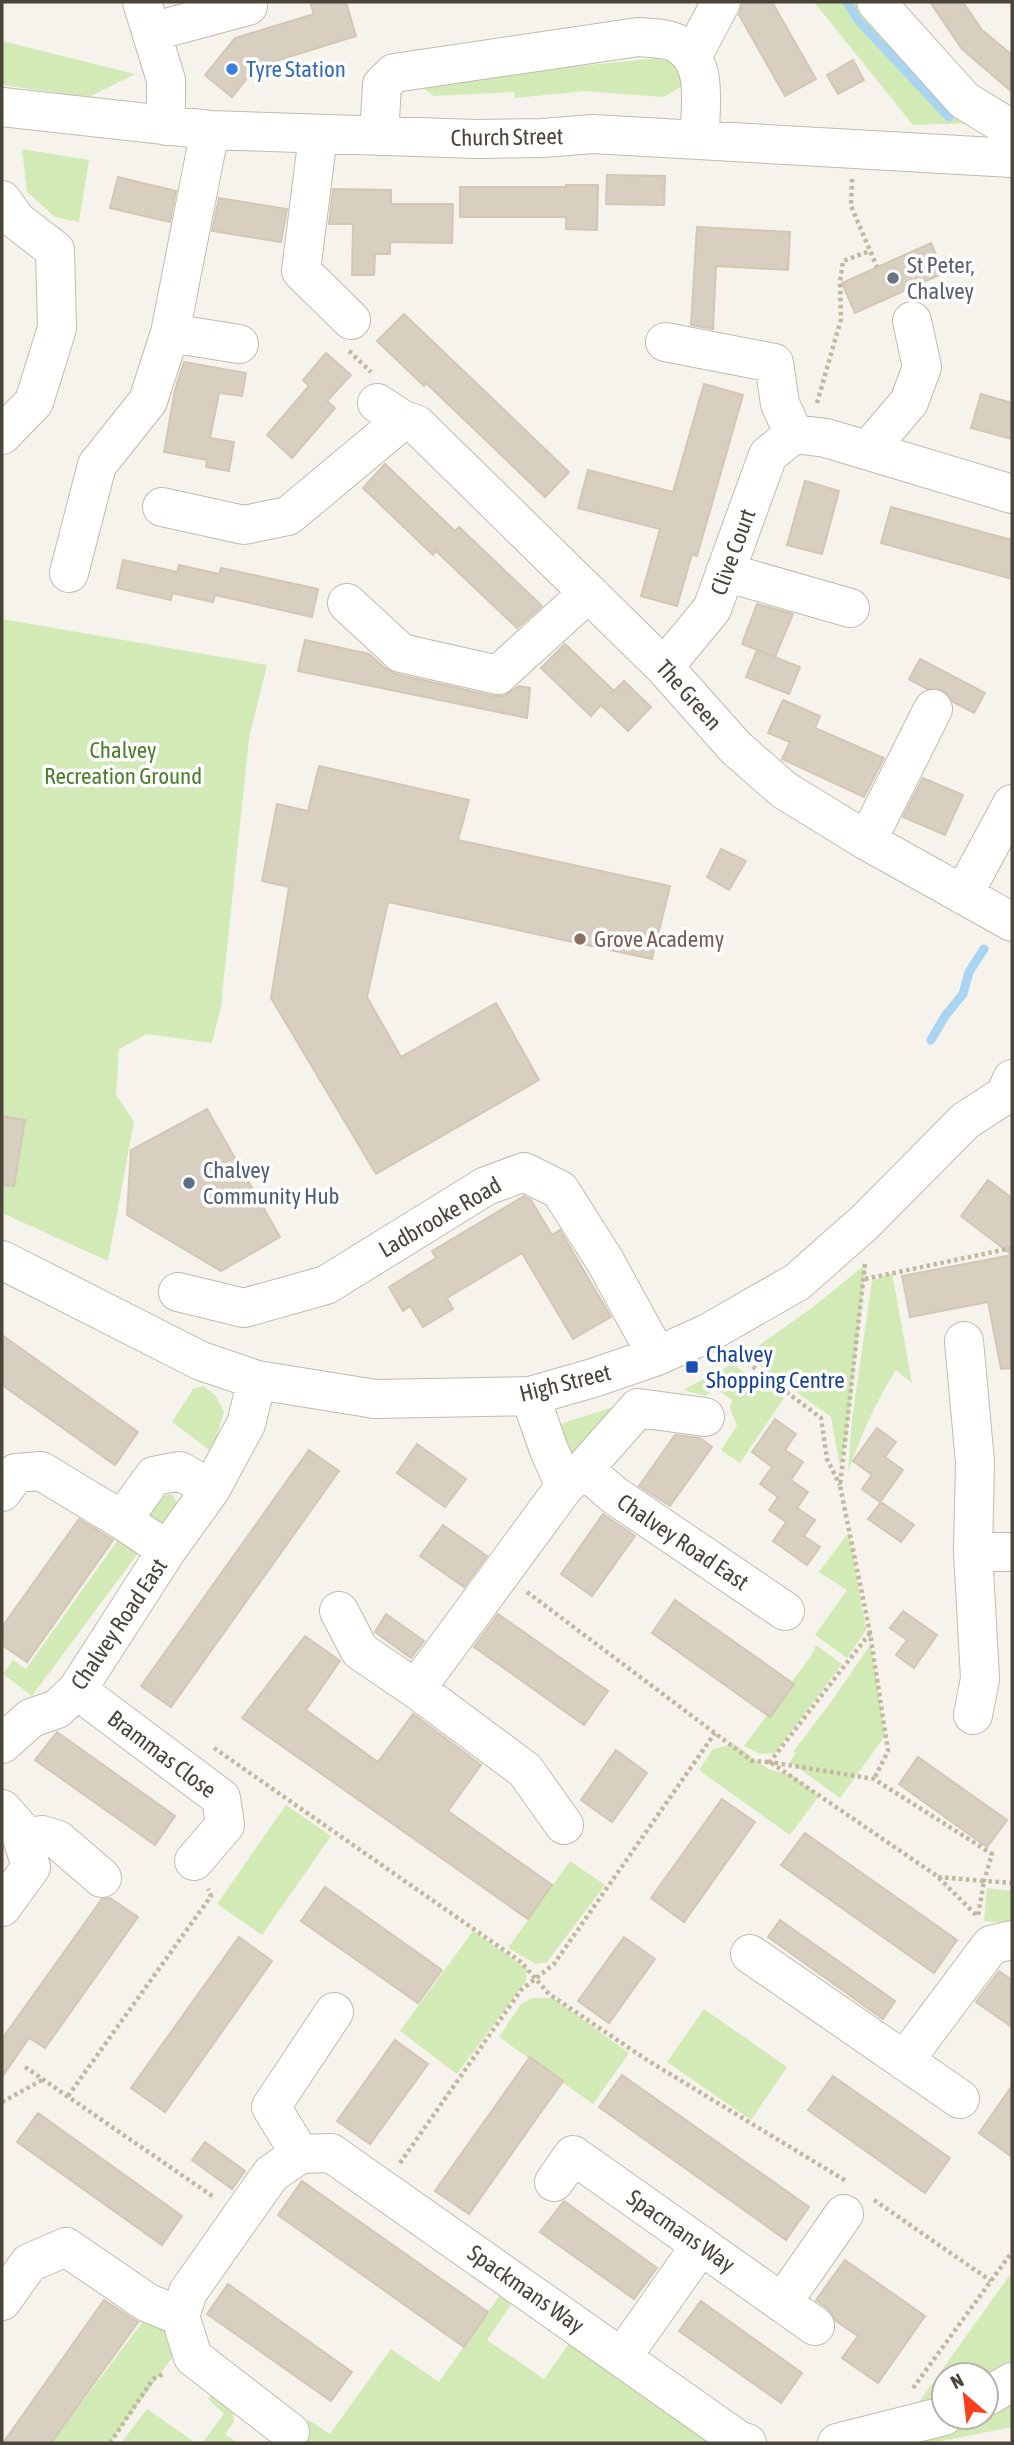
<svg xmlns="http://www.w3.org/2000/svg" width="1014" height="2445" font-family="'Asap Condensed',sans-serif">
<rect width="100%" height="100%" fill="#f6f3ec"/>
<!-- green -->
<path fill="#d2eab5" d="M 814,2 L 870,2 L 969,123 L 913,125 Z
M 2,41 L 135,74 L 89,97 L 2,85 Z
M 668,57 L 682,61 L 685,89 L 681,87 L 663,97 L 585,91 L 515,98 L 514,92 L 434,96 L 425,89 L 421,82 Z
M 22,149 L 89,160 L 79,222 L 55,217 L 27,192 Z
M 2,619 L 267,665 L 249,738 L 221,1006 L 212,1043 L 147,1034 L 119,1049 L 116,1095 L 134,1122 L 108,1261 L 2,1213 Z
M 866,1264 L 847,1433 L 840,1467 L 831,1417 L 749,1358 L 751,1351 L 813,1307 Z
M 892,1273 L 912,1383 L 896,1370 C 875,1402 861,1436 848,1472 L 852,1419 L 872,1281 Z
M 732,1364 L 784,1398 L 740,1463 L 721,1450 L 737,1426 L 730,1408 L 732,1400 L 716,1389 L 705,1396 L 683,1390 Z
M 203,1386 L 215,1395 L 224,1412 L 212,1452 L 172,1422 L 193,1389 Z
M 625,1403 L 576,1457 L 563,1448 L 558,1431 L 561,1424 Z
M 172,1494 L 178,1505 L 168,1521 L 153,1524 L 145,1518 L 157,1497 Z
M 849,1532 L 866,1630 L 847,1658 L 815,1635 L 847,1590 L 819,1572 Z
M 120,1537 L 141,1549 L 32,1696 L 3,1674 L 13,1660 L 26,1669 Z
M 871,1644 L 885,1736 L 840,1798 L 790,1762 L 796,1753 L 793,1752 L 831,1702 Z
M 816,1645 L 842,1664 L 775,1753 L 760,1754 L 744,1746 L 811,1656 Z
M 734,1744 L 768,1769 L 793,1776 L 819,1796 L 790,1835 L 699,1770 L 713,1749 Z
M 286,1805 L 331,1836 L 262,1935 L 217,1904 Z
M 570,1861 L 605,1885 L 547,1962 L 536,1964 L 508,1948 Z
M 987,1888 L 1012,1891 L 1012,1924 L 984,1921 Z
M 473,1931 L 527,1969 L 526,1981 L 457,2074 L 400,2031 Z
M 532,1998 L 553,1998 L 629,2053 L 593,2104 L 499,2037 L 521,2004 Z
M 704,2009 L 787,2067 L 751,2120 L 667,2062 Z
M 1012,2272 L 1012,2360 L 988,2379 L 986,2375 L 944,2375 L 944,2402 L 914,2409 Z
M 500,2295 L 512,2303 L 487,2340 L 544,2379 L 570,2342 L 725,2443 L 289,2443 L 309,2420 L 330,2434 L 391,2349 L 439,2382 Z
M 148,2315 L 173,2340 L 172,2358 L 110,2443 L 51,2443 Z
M 213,2393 L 233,2408 L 234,2422 L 225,2434 L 238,2443 L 202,2443 L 224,2414 L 208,2399 Z
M 1012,2398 L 1012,2427 L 932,2443 L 884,2443 L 987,2418 Z
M 147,2409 L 196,2443 L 121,2443 Z"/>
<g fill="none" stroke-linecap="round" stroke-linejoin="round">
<!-- stream -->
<path stroke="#a9d4f2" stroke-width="9" d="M 847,2 L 858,20 L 949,117
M 931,1040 L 945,1016 L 963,994 L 969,972 L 984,949"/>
</g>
<!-- building -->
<path fill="#d8cfc1" stroke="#d3c7b4" stroke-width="2" d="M 310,2 L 346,2 L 356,36 L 256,67 L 232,97 L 205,75 L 235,38 L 314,14 Z
M 743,2 L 772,2 L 816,79 L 785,96 L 739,15 Z
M 930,2 L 963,2 L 982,30 L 1012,55 L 1012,92 L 962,49 Z
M 853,60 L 864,80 L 838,94 L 827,75 Z
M 607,175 L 665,176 L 664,205 L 606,204 Z
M 118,177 L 176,191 L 170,222 L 110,208 Z
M 566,185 L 598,185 L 597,230 L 566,229 L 566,217 L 460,217 L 460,187 L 566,187 Z
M 333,189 L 391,190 L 391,204 L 453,204 L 452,243 L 390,242 L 390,254 L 375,254 L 374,275 L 352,275 L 353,224 L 329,224 Z
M 219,198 L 287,209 L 281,242 L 212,231 Z
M 697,227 L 790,232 L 788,270 L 716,266 L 713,329 L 691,325 Z
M 931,243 L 944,273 L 855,313 L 842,283 Z
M 404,314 L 569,472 L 545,497 L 426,383 L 424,386 L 377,341 Z
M 326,353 L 351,375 L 327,401 L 335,408 L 292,458 L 267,435 L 309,386 L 303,380 Z
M 184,362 L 246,373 L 242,396 L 219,393 L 210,438 L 234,442 L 229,471 L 206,467 L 207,460 L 164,452 L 175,390 Z
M 704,384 L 743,395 L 697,556 L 692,554 L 677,606 L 641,596 L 660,529 L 578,508 L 588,470 L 673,492 Z
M 981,394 L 1012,403 L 1012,439 L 971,428 Z
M 385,464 L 455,531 L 459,527 L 542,606 L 517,628 L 436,551 L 433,555 L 363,488 Z
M 805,481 L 839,491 L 822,554 L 787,545 Z
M 891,507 L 1012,540 L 1012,579 L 881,543 Z
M 123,560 L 177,572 L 179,565 L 219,574 L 221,568 L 318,589 L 312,617 L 215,595 L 213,602 L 172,593 L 171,600 L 117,588 Z
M 757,604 L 793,614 L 775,657 L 742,644 Z
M 305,640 L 369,654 L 386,669 L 396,674 L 493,696 L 504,696 L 519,686 L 530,688 L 527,718 L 298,671 Z
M 565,644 L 614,691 L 611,694 L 624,681 L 651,707 L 628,731 L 601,705 L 591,716 L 541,668 Z
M 757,650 L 800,667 L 789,694 L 746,677 Z
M 920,659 L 985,693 L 974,713 L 953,702 L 943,690 L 927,689 L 909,679 Z
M 783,700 L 820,716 L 815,728 L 884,758 L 864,797 L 782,759 L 790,742 L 768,733 Z
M 319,766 L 469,800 L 458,840 L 670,886 L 652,959 L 388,902 L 367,997 L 401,1057 L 496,1003 L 539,1080 L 376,1174 L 271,998 L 289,887 L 262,881 L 277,804 L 308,811 Z
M 923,778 L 963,795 L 945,835 L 903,817 Z
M 721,849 L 746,861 L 729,890 L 707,877 Z
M 207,1109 L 280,1237 L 221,1271 L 127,1215 L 131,1150 Z
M 2,1116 L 25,1120 L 14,1186 L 2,1185 Z
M 988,1180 L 1012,1198 L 1012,1368 L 1001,1369 L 988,1302 L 910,1317 L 902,1276 L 1012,1255 L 961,1216 Z
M 524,1196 L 531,1200 L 552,1235 L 560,1230 L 611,1317 L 573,1339 L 522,1253 L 447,1298 L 453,1309 L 423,1327 L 410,1306 L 403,1311 L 389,1287 L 436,1258 L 432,1251 Z
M 2,1335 L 138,1432 L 115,1465 L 2,1385 Z
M 775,1419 L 796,1434 L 785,1450 L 803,1462 L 791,1480 L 808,1492 L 797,1508 L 815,1520 L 804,1536 L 820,1547 L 807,1565 L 773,1541 L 786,1522 L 769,1510 L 778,1497 L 760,1484 L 772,1467 L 752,1452 Z
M 877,1428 L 896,1442 L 885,1457 L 903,1470 L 880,1502 L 862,1489 L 872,1475 L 853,1461 Z
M 675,1435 L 700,1438 L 712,1447 L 670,1506 L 639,1486 Z
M 417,1444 L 466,1479 L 445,1507 L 397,1473 Z
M 309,1450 L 339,1471 L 171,1707 L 141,1686 Z
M 881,1502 L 914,1525 L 901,1542 L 868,1519 Z
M 603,1514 L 635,1536 L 592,1596 L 561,1574 Z
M 79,1519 L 113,1540 L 27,1662 L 2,1645 L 2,1627 Z
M 443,1525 L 487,1556 L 464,1587 L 420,1556 Z
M 675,1600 L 794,1684 L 770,1717 L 652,1633 Z
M 903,1611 L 937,1635 L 914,1668 L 896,1655 L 907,1640 L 890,1628 Z
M 386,1614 L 424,1641 L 411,1658 L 375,1632 Z
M 498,1614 L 608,1691 L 584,1725 L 474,1647 Z
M 305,1636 L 340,1661 L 306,1710 L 378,1762 L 413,1714 L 481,1765 L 448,1811 L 552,1885 L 528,1919 L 242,1718 Z
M 57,1732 L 175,1816 L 155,1845 L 35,1760 Z
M 616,1750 L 647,1773 L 612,1822 L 581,1800 Z
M 918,1757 L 1007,1820 L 987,1847 L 899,1784 Z
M 722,1799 L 755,1822 L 684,1922 L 651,1898 Z
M 805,1833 L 957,1940 L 934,1973 L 781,1865 Z
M 325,1887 L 442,1970 L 418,2003 L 301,1921 Z
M 110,1898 L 138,1917 L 45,2048 L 29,2038 L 2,2077 L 2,2039 L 102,1899 Z
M 780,1920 L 895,2001 L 883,2019 L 768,1937 Z
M 239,1937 L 272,1961 L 165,2112 L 131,2088 Z
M 624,1937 L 655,1959 L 609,2023 L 578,2001 Z
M 999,1971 L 1012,1980 L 1012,2027 L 976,2002 Z
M 395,2040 L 428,2064 L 370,2144 L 337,2121 Z
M 530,2057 L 563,2081 L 469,2214 L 435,2191 Z
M 622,2075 L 809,2207 L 786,2240 L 599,2107 Z
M 833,2076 L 950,2158 L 925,2193 L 808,2110 Z
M 1012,2086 L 1012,2157 L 979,2133 Z
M 38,2113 L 182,2216 L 162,2245 L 17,2142 Z
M 205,2142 L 245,2171 L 232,2189 L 192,2160 Z
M 302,2181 L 488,2312 L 464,2347 L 278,2215 Z
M 564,2201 L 657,2268 L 634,2299 L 540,2232 Z
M 845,2260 L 925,2316 L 878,2383 L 842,2358 L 858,2336 L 836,2321 L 828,2309 L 816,2300 Z
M 228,2284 L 352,2372 L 331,2401 L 207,2314 Z
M 104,2300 L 138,2322 L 51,2443 L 3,2443 Z
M 701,2301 L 802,2373 L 781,2403 L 679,2331 Z"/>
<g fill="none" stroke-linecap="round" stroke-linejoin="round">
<defs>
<path id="minor" d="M 142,2 L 166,80 L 166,126
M 876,2 L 964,100 L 1011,129 L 1012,138
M 151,32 L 248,6
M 693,55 L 721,2
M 2,107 L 210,130 L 476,139 L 542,138 L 593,134 L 1012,158
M 318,135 L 301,271 L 351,320
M 379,136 L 382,85 L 394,73 L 638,37 C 649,38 666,38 676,43 C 711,61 699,108 700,140
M 2,200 L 16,220 L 55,250 L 57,328 L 34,402 L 2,435
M 170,333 L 239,344
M 665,342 L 774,363 L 780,404 L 794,434
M 377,403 L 403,420 L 416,424 L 664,667 L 736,748 L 784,790 L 867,841 L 1012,922
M 868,450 L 909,402 L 922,367 L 912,321
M 162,507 L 244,525 L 288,516 L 403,420
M 725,572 L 850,608
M 69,573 L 97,465 L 148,401 L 170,333 L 210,130
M 347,603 L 401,653 L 498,675 L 587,594
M 664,667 L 712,609 L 768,455 L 794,434 L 826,438 L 1012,494
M 867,841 L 933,709
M 963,895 L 1012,804
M 2,1260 L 201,1361 L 257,1380 L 375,1399 L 530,1396 L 593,1378 L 657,1356 L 708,1333 L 797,1282 L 865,1222 L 965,1121 L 1005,1095 L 1012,1079
M 178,1292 L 244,1308 L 326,1285 L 486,1186 L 524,1172 L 560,1190 L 605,1261 L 657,1356
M 964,1341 L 975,1462 L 973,1552 L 980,1679 L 973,1715
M 530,1396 L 549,1450 L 565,1486
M 584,1469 L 614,1495 L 785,1611
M 2,1492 L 16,1473 L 41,1471 L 122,1520
M 167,1550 L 122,1520 L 154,1476 L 180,1471 L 211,1489
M 973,1552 L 1012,1552
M 339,1611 L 360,1651 L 416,1689 L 525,1770 L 564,1825
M 416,1689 L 565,1486 L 584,1469 L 638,1408 L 705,1417
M 77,1690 L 221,1798 L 225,1825 L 194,1861
M 2,1744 L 31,1718 L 57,1709 L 77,1690 L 167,1550 L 211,1489 L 246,1424 L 257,1380
M 2,1809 L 19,1828 L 31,1867 L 2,1907
M 22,1838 L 42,1835 L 58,1840 L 102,1878
M 750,1954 L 960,2099
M 904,2061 L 991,1945 L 1012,1940
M 300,2154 L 271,2107 L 334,2012
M 554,2182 L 573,2155 L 815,2326
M 2,2301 L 29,2263 L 66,2247 L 148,2303 L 180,2316
M 782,2303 L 844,2214
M 622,2357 L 701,2245
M 986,2397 L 1012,2382
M 290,2432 L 193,2357 L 180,2316 L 188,2292 L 271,2174 L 300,2154 L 331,2153 L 740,2441 L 747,2443
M 837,2443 L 944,2416"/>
</defs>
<!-- minor casing -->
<use href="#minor" stroke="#c2bbae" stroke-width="40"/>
<!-- path -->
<path stroke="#c4b79f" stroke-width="4.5" stroke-dasharray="3.5 3.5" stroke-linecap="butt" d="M 852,179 L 851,206 L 877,267
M 349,351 L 371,372
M 817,403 L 841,319 L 840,282 L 843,261 L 870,251
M 865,1264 L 840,1486 L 870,1633 L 888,1751 L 874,1779
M 865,1279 L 1012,1248
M 736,1354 L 821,1418 L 827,1459 L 840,1485
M 527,1592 L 752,1761 L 770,1762 L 937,1876 L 977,1916
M 870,1633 L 770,1762 L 874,1779 L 992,1854 L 984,1881 L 1012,1883
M 214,1748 L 521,1962 L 549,1994 L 647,2060 L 846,2181
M 938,1877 L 984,1881 L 978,1916
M 25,2067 L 215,2198
M 68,2096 L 211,1896 L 208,1889
M 2,2102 L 44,2079
M 400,2163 L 521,1990 L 554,1964 L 715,1733
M 874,2200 L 991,2281
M 913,2388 L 1012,2252
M 110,2443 L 153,2379 L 165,2373"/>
<!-- minor -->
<use href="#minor" stroke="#fff" stroke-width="38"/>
</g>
<!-- markers -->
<circle fill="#3f7fe0" stroke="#fff" stroke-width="2.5" cx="232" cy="69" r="7"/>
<circle fill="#6b7280" stroke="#fff" stroke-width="2.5" cx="893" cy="278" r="7"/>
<circle fill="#8d6e63" stroke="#fff" stroke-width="2.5" cx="580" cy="939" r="7"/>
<circle fill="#5c6f8a" stroke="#fff" stroke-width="2.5" cx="189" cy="1183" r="7"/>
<rect fill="#1a4fb4" stroke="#fff" stroke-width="2.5" x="685" y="1360" width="14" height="14" rx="3.5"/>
<g text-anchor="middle" stroke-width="7" stroke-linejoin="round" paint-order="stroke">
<!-- shop labels -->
<g font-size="23" fill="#366cbe" stroke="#fff" text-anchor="start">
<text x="246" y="77">Tyre Station</text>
</g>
<!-- street labels -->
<g font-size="23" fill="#4b4439" stroke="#fff">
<text transform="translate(507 137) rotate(-1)" y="8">Church Street</text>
<text transform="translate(733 552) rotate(-70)" y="8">Clive Court</text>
<text transform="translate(689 695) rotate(48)" y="8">The Green</text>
<text transform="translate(440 1217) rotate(-30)" y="8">Ladbrooke Road</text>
<text transform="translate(565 1383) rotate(-14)" y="8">High Street</text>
<text transform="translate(683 1542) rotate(34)" y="8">Chalvey Road East</text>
<text transform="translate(119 1624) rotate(-56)" y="8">Chalvey Road East</text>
<text transform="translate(162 1754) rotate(37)" y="8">Brammas Close</text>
<text transform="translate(681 2231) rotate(35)" y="8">Spacmans Way</text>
<text transform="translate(526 2289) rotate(35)" y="8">Spackmans Way</text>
</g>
<!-- worship labels -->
<g font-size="23" fill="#5b616d" stroke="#fff" text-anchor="start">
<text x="907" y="273">St Peter,<tspan x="907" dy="26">Chalvey</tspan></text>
</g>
<!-- park labels -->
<g font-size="23" fill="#4a7f2a" stroke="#fff">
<text x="123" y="758">Chalvey<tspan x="123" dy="26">Recreation Ground</tspan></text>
</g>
<!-- education labels -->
<g font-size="23" fill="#785e54" stroke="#fff" text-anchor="start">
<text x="594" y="947">Grove Academy</text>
</g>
<!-- service labels -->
<g font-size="23" fill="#4e5e75" stroke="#fff" text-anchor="start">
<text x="203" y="1178">Chalvey<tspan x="203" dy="26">Community Hub</tspan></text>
</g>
<!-- transit labels -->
<g font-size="23" fill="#164399" stroke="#fff" text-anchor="start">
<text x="706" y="1362">Chalvey<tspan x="706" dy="26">Shopping Centre</tspan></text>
</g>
</g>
<!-- border -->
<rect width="1014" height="2445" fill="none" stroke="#4b4439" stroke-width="7"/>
<!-- north arrow -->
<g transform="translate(965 2396) rotate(332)"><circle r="33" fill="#ffffff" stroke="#b7b4b0" stroke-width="2"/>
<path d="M0-5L12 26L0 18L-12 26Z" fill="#fc3f1d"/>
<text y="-10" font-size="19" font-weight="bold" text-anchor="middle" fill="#4b4439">N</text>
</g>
</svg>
